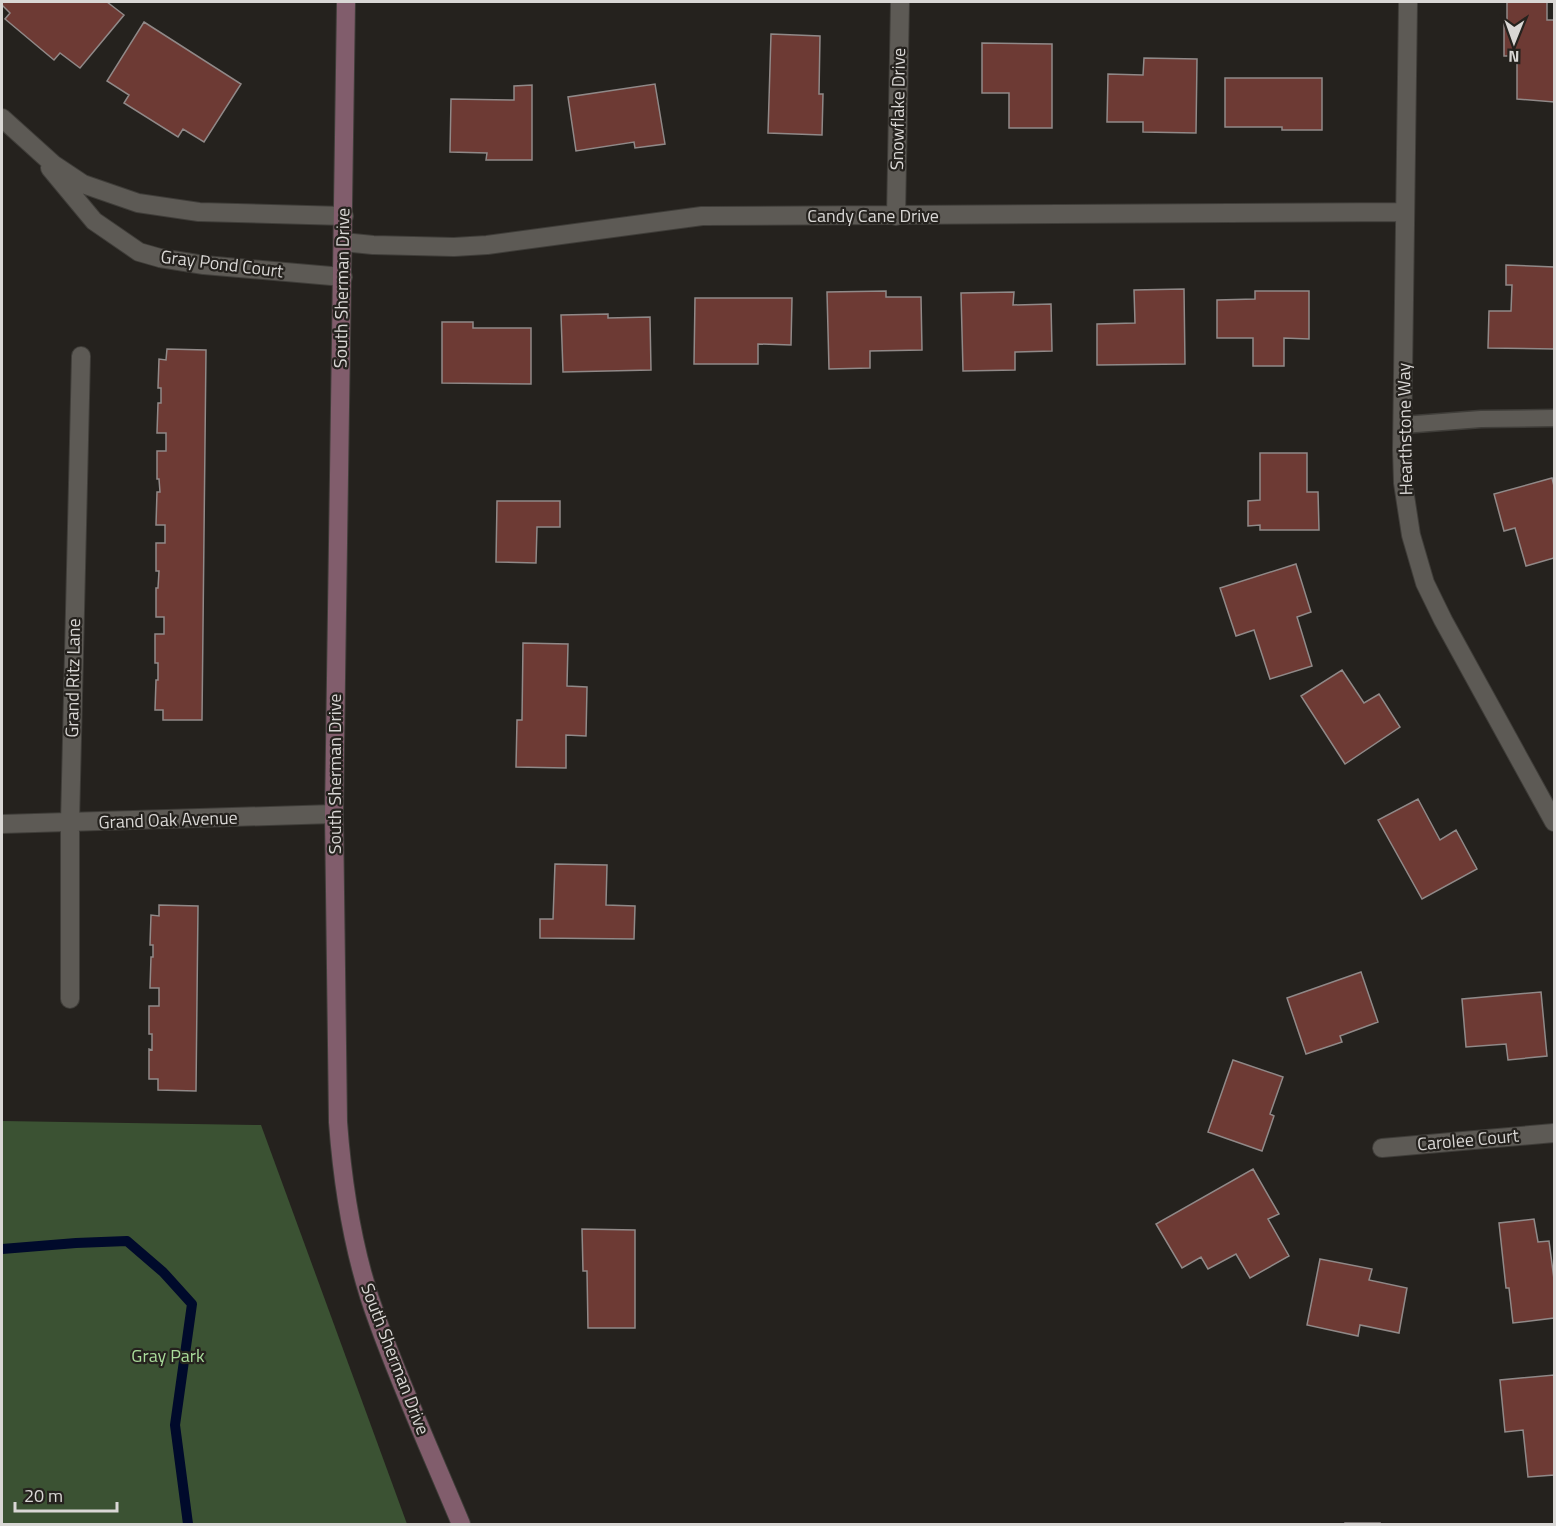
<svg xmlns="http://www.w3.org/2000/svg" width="1556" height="1526" font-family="'Titillium Web',sans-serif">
<rect width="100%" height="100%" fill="#25221e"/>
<!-- green -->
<path fill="#3b5233" d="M 2,1121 L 261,1125 L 407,1524 L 2,1524 Z"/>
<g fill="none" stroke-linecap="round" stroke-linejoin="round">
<!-- stream -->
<path stroke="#000a2b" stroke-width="10" d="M 2,1249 L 76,1243 L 127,1241 L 163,1272 L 192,1304 L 175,1425 L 188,1524"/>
</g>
<!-- building -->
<path fill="#6d3a34" stroke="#908988" stroke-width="1.5" d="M 2,2 L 107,2 L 124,15 L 80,68 L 60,53 L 54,60 L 5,19 L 10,13 L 2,5 Z
M 1507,2 L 1547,2 L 1547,20 L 1554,20 L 1554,102 L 1517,99 L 1517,56 L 1504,56 L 1504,21 L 1507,19 Z
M 144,22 L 241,84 L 204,142 L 183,129 L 178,137 L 124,103 L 129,95 L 107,81 Z
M 771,34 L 820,36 L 819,94 L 823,94 L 822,135 L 768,133 Z
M 982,43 L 1052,44 L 1052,128 L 1009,128 L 1009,93 L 982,93 Z
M 1144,58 L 1197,59 L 1196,133 L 1143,132 L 1143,122 L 1107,122 L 1108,74 L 1143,75 Z
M 1225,78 L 1322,78 L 1322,130 L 1282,130 L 1282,127 L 1225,127 Z
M 655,84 L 665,144 L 635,148 L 634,142 L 576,151 L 568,97 Z
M 532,85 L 532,160 L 486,160 L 487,153 L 450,152 L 451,99 L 514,100 L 514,86 Z
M 1506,265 L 1554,267 L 1554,349 L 1488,348 L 1489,311 L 1511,311 L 1512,285 L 1506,285 Z
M 1184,289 L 1185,364 L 1097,365 L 1097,324 L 1135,323 L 1134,290 Z
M 886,291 L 886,297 L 921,297 L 922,350 L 870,351 L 870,368 L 829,369 L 827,292 Z
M 1255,291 L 1309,291 L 1309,339 L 1284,338 L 1284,366 L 1253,366 L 1253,338 L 1217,338 L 1217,300 L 1255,299 Z
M 1014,292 L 1013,305 L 1051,304 L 1052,351 L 1015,352 L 1015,370 L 963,371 L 961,293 Z
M 695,298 L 792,298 L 791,345 L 758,344 L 758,364 L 694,364 Z
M 608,314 L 608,318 L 650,317 L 651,370 L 563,372 L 561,315 Z
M 442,322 L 473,322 L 473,328 L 531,328 L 531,384 L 442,383 Z
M 167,349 L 206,350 L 202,720 L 163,720 L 163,710 L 155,710 L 156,680 L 158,680 L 158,663 L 155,663 L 155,634 L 164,634 L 164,617 L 156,617 L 156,588 L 158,588 L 159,571 L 156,571 L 156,543 L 165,543 L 165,525 L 156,525 L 157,492 L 160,492 L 159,479 L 157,479 L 157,451 L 166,451 L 166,433 L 157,433 L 158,403 L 161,403 L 161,388 L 158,388 L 159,359 L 166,360 Z
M 1260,453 L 1307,453 L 1307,492 L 1318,492 L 1319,530 L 1260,530 L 1260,525 L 1248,526 L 1248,501 L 1260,500 Z
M 1552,478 L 1554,486 L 1554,558 L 1526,566 L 1515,528 L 1504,531 L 1494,494 Z
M 497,501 L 560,501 L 560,527 L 537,527 L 536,563 L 496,562 Z
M 1296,564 L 1311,612 L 1297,617 L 1312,666 L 1270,679 L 1254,630 L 1236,636 L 1220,588 Z
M 523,643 L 568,644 L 567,686 L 587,687 L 586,736 L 566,735 L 566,768 L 516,767 L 517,720 L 522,720 Z
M 1342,670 L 1364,703 L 1379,694 L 1400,727 L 1345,764 L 1301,696 Z
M 1418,799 L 1440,840 L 1456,830 L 1477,869 L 1422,899 L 1378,820 Z
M 555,864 L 607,865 L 606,905 L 635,906 L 634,939 L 540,938 L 540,919 L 553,919 Z
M 159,905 L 198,906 L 196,1091 L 158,1090 L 158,1079 L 149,1079 L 149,1049 L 152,1050 L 152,1034 L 149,1034 L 149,1006 L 159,1006 L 159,988 L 150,988 L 151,957 L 153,957 L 153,945 L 150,945 L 151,915 L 159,916 Z
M 1361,972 L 1378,1022 L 1340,1036 L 1342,1042 L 1306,1054 L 1287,998 Z
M 1541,992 L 1547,1056 L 1508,1060 L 1506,1044 L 1466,1047 L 1462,999 Z
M 1233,1060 L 1283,1077 L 1270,1114 L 1274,1116 L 1262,1151 L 1208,1132 Z
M 1253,1169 L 1279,1214 L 1268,1219 L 1289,1256 L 1250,1278 L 1236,1254 L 1208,1269 L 1201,1257 L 1182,1268 L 1156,1224 Z
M 1534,1219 L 1538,1242 L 1549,1241 L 1554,1279 L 1554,1318 L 1513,1323 L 1509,1288 L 1506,1288 L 1499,1223 Z
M 582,1229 L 635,1230 L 635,1328 L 588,1328 L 587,1271 L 583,1271 Z
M 1320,1259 L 1372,1269 L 1369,1280 L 1407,1288 L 1399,1333 L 1360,1325 L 1358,1336 L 1307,1325 Z
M 1554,1375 L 1554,1475 L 1528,1477 L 1523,1430 L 1505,1432 L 1500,1380 Z
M 1345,1523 L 1380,1523 L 1380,1524 L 1345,1524 Z"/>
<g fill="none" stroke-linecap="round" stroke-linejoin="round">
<defs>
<path id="lane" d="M 1403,425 L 1481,419 L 1554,418"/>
<path id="street" d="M 1408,2 L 1402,450 L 1403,483 L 1411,535 L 1425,583 L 1443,620 L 1554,822
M 2,118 L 53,164 L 83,184 L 138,203 L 199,212 L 344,216
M 50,168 L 94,221 L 139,252 L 160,258 L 204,265 L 343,277
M 896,216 L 900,2
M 343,242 L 373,245 L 454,247 L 487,245 L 702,216 L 1405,212
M 2,824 L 334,814
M 70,999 L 70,823 L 81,356
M 1382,1148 L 1554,1133"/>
<path id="secondary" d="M 346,2 L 334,814 L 338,1122 C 343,1190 354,1258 378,1322 C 403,1391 433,1457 461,1524"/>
</defs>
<!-- lane casing -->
<use href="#lane" stroke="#3f3d39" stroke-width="19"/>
<!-- street casing -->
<use href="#street" stroke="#3f3d39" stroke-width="20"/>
<!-- secondary casing -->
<use href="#secondary" stroke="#3f3d39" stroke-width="20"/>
<!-- lane -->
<use href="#lane" stroke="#5d5a55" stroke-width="16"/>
<!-- street -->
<use href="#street" stroke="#5d5a55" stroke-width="18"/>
<!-- secondary -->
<use href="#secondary" stroke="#815d6c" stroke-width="18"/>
</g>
<g text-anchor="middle" stroke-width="4.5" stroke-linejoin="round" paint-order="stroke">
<!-- street labels -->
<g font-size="18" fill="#d9d7d5" stroke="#25221e">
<text transform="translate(898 109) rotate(-89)" y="6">Snowflake Drive</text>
<text x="873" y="222">Candy Cane Drive</text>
<text transform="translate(222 264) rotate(7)" y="6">Gray Pond Court</text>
<text transform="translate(342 288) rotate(-89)" y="6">South Sherman Drive</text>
<text transform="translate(1405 429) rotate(-91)" y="6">Hearthstone Way</text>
<text transform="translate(73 678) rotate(-89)" y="6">Grand Ritz Lane</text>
<text transform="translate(335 774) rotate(-90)" y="6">South Sherman Drive</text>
<text transform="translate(168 820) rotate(-2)" y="6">Grand Oak Avenue</text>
<text transform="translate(1468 1140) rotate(-5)" y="6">Carolee Court</text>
<text transform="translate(395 1359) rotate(69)" y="6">South Sherman Drive</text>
</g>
<!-- park labels -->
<g font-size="18" fill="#aadc9b" stroke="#25221e">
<text x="168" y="1362">Gray Park</text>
</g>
</g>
<!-- border -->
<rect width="1556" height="1526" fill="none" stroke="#d9d7d5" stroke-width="6"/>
<!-- north arrow -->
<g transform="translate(1514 42) rotate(181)" stroke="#25221e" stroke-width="4.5" paint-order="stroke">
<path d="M0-4.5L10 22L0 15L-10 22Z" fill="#d9d7d5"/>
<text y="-9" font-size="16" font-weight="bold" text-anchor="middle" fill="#d9d7d5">N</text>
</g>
<!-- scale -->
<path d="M15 1502v9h102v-9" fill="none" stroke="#d9d7d5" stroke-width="3"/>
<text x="24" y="1502" font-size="18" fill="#d9d7d5" stroke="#25221e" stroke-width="4.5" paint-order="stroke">20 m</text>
</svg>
